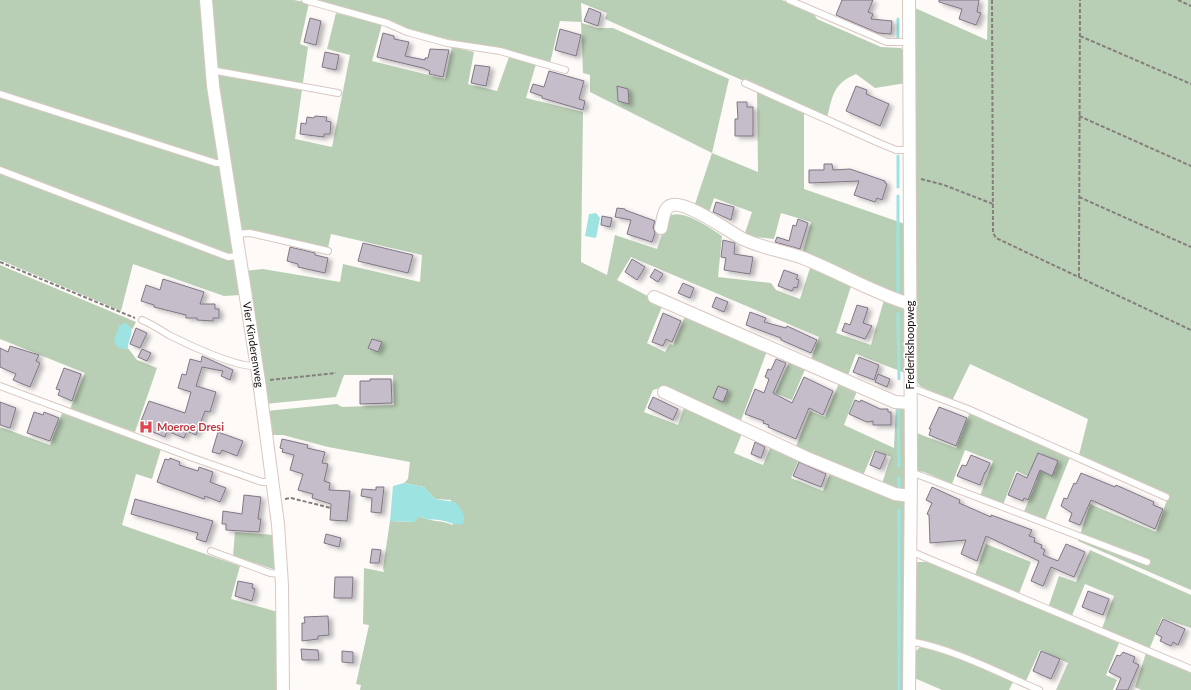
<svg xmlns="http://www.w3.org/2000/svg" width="1191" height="690" font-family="Lato,sans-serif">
<defs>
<filter id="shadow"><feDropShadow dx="4" dy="2.5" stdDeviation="2" flood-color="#0004"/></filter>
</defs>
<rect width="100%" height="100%" fill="#fdfaf8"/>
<!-- green -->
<path fill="#b9cfb5" d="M 0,0 L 202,0 L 221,160 L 216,160 L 0,91 Z
M 212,0 L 294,0 L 309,3 L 300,44 L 308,47 L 295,139 L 332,147 L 350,55 L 327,49 L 336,13 L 382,24 L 372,61 L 445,79 L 452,47 L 474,52 L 468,84 L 497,91 L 509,57 L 536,64 L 526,98 L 583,112 L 581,262 L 607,275 L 615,235 L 657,249 L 668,217 C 681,207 710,228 722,236 L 718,277 L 771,283 L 776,290 L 800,299 L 810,268 L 851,286 L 836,333 L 871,345 L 884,300 L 903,308 L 905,312 L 905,373 L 856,354 L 847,378 L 810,362 L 819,337 L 631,257 L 617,280 L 663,304 L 647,343 L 665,352 L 670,344 L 673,345 L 686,314 L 767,351 L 740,423 L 660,388 L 653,390 L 644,412 L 678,425 L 685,405 L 743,431 L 734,453 L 763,465 L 772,444 L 800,457 L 791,478 L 823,491 L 831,471 L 903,499 L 905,502 L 905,690 L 360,690 L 361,685 L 356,684 L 369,625 L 363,624 L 364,568 L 384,572 L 383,568 L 390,521 L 414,522 L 419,516 C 430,522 442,520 453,525 L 451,500 L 435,499 L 424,487 L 404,483 L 408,479 L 410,462 L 328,447 L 283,435 L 269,435 L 266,411 L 337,404 L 342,407 L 394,405 L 393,375 L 344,375 L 336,397 L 265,404 L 244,271 L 263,269 L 340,282 L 343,264 L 420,282 L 422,255 L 331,234 L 328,248 L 249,230 L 238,230 L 213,57 Z
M 316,0 L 782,0 L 814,14 L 817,19 L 881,47 L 901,48 L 904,51 L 906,83 L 875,88 L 856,74 C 833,84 833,95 827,118 L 605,19 L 607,13 L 581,3 L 582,23 L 597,28 L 613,28 L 729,79 L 712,153 L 758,172 L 757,92 L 804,113 L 804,189 L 905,224 L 905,297 L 801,259 L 811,222 L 781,213 L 774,239 L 744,236 L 752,212 L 714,198 L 708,216 L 693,210 L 712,153 L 590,92 L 590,75 L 583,73 L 581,22 L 560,21 L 550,63 L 501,49 L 450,40 L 406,28 L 390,20 Z
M 988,0 L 1191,0 L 1191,590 L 1078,541 L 1090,504 L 1156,532 L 1169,494 L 1079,455 L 1088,419 L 970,364 L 952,401 L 920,386 L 916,380 L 915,8 L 987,40 Z
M 0,97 L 221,165 L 234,255 L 228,255 L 0,168 Z
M 0,173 L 234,259 L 240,295 L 224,296 L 133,264 L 121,311 L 0,260 Z
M 0,265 L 136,322 L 132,330 L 131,328 L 125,349 L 128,348 L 137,360 L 157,368 L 135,432 L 70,409 L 85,373 L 0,339 Z
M 790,360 L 806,367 L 792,400 L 775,393 Z
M 839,383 L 857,391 L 844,425 L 894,448 L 896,404 L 905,407 L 906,490 L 881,486 L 891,457 L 874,450 L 862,478 L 795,449 L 810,411 L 825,417 Z
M 970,412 L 1070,457 L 1044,523 L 1023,514 L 1037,480 L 1016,471 L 1003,505 L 980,496 L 993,461 L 965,450 L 952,484 L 924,472 L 914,470 L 914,432 L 956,448 Z
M 62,413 L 161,449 L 152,479 L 136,474 L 122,525 L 240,566 L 231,599 L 278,612 L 277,690 L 0,690 L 0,427 L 50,445 Z
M 235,532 L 274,535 L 276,570 L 233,556 Z
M 986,544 L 1031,562 L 1019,594 L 975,575 Z
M 1090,550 L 1191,595 L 1191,628 L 1162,618 L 1149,650 L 1101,631 L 1114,596 L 1085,584 L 1071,618 L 1048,608 L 1059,576 L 1076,582 Z
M 917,562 L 932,562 L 1119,643 L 1106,675 L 1117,680 L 1113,690 L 1056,690 L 1068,663 L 1040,650 L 1025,683 C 996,670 945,640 914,640 L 915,563 Z
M 920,647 C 942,647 991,673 1013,682 L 1009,690 L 942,690 L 912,677 L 914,653 Z
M 1146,653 L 1191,673 L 1191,690 L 1141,690 L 1135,687 Z"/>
<!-- water -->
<path fill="#9de3e2" d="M 596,213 L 600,218 L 596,238 L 585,236 L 589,214 Z
M 125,323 C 138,330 128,337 128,348 C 121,350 116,347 114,341 L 119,326 Z
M 404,483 L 424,487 L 435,499 L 455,502 C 460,508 467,516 463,524 C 454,525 452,523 444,521 C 434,518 430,522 419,516 L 415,522 L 390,521 L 393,486 Z"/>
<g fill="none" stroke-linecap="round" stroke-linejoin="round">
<!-- stream -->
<path stroke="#9de3e2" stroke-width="3" d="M 898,39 L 898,19
M 898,187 L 898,156
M 898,196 L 898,295
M 898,314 L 899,379
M 898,409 L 899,466
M 899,491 L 899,478
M 899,510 L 899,690"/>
</g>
<!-- building -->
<path fill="#c5bdca" stroke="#7f7784" filter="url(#shadow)" d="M 842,0 L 873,0 L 868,12 L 873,14 L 871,19 L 892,21 L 891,34 L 878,33 L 836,15 Z
M 939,0 L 979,0 L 977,12 L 981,13 L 976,25 L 959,19 L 962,9 L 939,2 Z
M 589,8 L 601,13 L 598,26 L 584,21 Z
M 310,18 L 321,21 L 316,45 L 304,42 Z
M 560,29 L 581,35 L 576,56 L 555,50 Z
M 383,33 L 394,36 L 394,39 L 409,42 L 405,56 L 425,60 L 425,58 L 428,58 L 430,49 L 449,50 L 443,77 L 429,74 L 430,71 L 423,68 L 377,57 Z
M 325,52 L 339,55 L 336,70 L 322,67 Z
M 475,65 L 490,67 L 486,86 L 471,83 Z
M 549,71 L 584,81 L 579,99 L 585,101 L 583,110 L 542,98 L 542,96 L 530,92 L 533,84 L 544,87 Z
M 617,86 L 628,89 L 629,104 L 618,101 Z
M 856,86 L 867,90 L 866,94 L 889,104 L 880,126 L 846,111 Z
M 737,102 L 747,102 L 747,107 L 753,107 L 753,136 L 735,136 L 735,119 L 738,119 Z
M 315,116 L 327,117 L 326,121 L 331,122 L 330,134 L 324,134 L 324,137 L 300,134 L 301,123 L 306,124 L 307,117 L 314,118 Z
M 824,164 L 832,164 L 833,170 L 850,169 L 885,181 L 885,183 L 887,184 L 882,200 L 877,198 L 875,202 L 854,195 L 859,181 L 809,183 L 809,170 L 824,170 Z
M 716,202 L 734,207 L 731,220 L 713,212 Z
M 617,208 L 625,209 L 625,210 L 655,221 L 653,227 L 655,233 L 652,242 L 627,234 L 631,220 L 615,217 Z
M 602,216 L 612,218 L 610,227 L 601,225 Z
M 798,219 L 808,223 L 800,249 L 775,242 L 777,237 L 789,241 L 793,225 L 796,226 Z
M 723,240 L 735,243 L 734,254 L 753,257 L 750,274 L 724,270 L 726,258 L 721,257 Z
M 363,243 L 413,255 L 408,273 L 358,261 Z
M 290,247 L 315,253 L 315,255 L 328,258 L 325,273 L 298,267 L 298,264 L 287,261 Z
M 632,259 L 645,267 L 637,280 L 625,272 Z
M 655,269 L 663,274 L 658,282 L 650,277 Z
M 784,270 L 798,275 L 796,279 L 799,280 L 797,288 L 794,287 L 792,291 L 778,286 Z
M 163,279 L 204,292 L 200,304 L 215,304 L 215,309 L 219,309 L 219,318 L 213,318 L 213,321 L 197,320 L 197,318 L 186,318 L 186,315 L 154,307 L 154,305 L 141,301 L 146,285 L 160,290 Z
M 683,283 L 694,288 L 690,298 L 678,293 Z
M 716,297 L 728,302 L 724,312 L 712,307 Z
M 857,305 L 868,308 L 863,323 L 872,326 L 865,339 L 842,331 L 845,323 L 850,325 Z
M 750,312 L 766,318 L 764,322 L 786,328 L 787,326 L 817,340 L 811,353 L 781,340 L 781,338 L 746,325 Z
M 663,313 L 681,321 L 672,342 L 666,339 L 663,346 L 652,342 Z
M 136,328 L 147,333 L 140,348 L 130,344 Z
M 372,339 L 382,342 L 378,352 L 368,348 Z
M 10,346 L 39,355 L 36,361 L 40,363 L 30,387 L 13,380 L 16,374 L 0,367 L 0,348 L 8,352 Z
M 142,349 L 151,353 L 147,361 L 138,357 Z
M 202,356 L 233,370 L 230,380 L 221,376 L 223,371 L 202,367 L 196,386 L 216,392 L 210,412 L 205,411 L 196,435 L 187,431 L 184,438 L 167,431 L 165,437 L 139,426 L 149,401 L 185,413 L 191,392 L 178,388 L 182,374 L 186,375 L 190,359 L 201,362 Z
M 859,357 L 879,365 L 874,380 L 853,372 Z
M 776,359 L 786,363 L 773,393 L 792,403 L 804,377 L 833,391 L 823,415 L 809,408 L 796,439 L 768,427 L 769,425 L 763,423 L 764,421 L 745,414 L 755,389 L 764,393 L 769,379 L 765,377 L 768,369 L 771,370 Z
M 64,368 L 81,374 L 72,401 L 58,395 L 60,390 L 56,389 Z
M 878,374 L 890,379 L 887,387 L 875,382 Z
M 370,379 L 391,379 L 392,403 L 360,404 L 360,381 L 370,381 Z
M 718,386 L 728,390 L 723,402 L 713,398 Z
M 653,397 L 678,409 L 673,420 L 648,408 Z
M 855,400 L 860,402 L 861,400 L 880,409 L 888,409 L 888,412 L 891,412 L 891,425 L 873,425 L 873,421 L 867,422 L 849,414 Z
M 0,402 L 16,408 L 10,428 L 0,425 Z
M 939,407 L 967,418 L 956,446 L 929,435 L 931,429 L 929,429 Z
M 34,412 L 43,415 L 44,412 L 59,418 L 50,441 L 27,433 Z
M 218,432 L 243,441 L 237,456 L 222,450 L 220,454 L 212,452 Z
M 282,439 L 308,445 L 307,448 L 325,452 L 322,463 L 328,464 L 324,481 L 330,483 L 329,490 L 350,491 L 347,521 L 330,520 L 331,504 L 312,498 L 313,494 L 298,490 L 303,474 L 290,470 L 294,455 L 282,452 L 283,449 L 280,448 Z
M 755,442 L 765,447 L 761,458 L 751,454 Z
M 875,451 L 886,455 L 880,469 L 870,465 Z
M 1038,453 L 1058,461 L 1052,476 L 1040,470 L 1028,500 L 1024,498 L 1023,501 L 1008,495 L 1017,473 L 1027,478 Z
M 971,455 L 990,463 L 986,472 L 985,472 L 980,485 L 957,476 L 962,465 L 966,466 Z
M 170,458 L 180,462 L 179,465 L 198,471 L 199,467 L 213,472 L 210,482 L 226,488 L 220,502 L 205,496 L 204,499 L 157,482 L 165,459 L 169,460 Z
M 799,462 L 826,474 L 821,487 L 793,476 Z
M 1081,473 L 1115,487 L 1116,485 L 1154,502 L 1153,505 L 1163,509 L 1155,529 L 1091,500 L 1080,525 L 1069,521 L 1072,513 L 1061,506 L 1064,498 L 1067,499 L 1074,483 L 1076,484 Z
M 376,487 L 384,487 L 381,513 L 371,512 L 372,498 L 361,496 L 362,489 L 376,490 Z
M 932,487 L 960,500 L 959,503 L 991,517 L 991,515 L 1032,530 L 1029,536 L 1035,538 L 1034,542 L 1042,545 L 1041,548 L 1045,550 L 1043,555 L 1058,561 L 1066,544 L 1085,552 L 1074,577 L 1051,567 L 1043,586 L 1031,581 L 1039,561 L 986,536 L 977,561 L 961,554 L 966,540 L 930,543 L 929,515 L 927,514 L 932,503 L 926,500 Z
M 244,495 L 261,497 L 258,519 L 261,519 L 259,532 L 226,530 L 226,524 L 222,524 L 223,511 L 242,514 Z
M 135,499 L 213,521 L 206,542 L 196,539 L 198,533 L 131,514 Z
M 326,534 L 341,538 L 339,547 L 324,543 Z
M 372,549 L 381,550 L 379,563 L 370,563 Z
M 335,577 L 353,577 L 352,598 L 334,598 Z
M 238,581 L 253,584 L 252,588 L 255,589 L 252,601 L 235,596 Z
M 1088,591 L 1109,599 L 1103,615 L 1082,607 Z
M 328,616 L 329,635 L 318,636 L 318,639 L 302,641 L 302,623 L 305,623 L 304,617 Z
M 1163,619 L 1185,629 L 1178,645 L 1173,642 L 1171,646 L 1160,641 L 1162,637 L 1156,634 Z
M 301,649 L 318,650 L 319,660 L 302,660 Z
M 342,651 L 353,652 L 353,663 L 342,662 Z
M 1041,651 L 1060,659 L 1051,679 L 1033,671 Z
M 1123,652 L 1135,657 L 1133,662 L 1139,665 L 1128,690 L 1116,690 L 1121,678 L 1109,672 L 1117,655 L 1120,656 Z"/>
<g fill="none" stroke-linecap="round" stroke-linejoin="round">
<defs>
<path id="lane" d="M 305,0 L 387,23 L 407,32 L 447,43 L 500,51 L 565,70
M 789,0 L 887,42 L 910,42
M 211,70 L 338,93
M 745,83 L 879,143 L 896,150 L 910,150
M 0,94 L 216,163 L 224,163
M 0,170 L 228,257 L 239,256
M 235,234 L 250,233 L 328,251
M 142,320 C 152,324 160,330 169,335 C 188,345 236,367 255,366
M 0,386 L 193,458 L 262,482 L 271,482
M 910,387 L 968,409 L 1166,497
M 911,472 L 1147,562
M 211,551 L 270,573 L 282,574
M 910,551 L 1191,669
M 909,641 C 954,649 997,672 1039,690"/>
<g id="street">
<path id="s1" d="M 206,0 L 213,86 L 259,381 L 278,524 L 282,585 L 283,690"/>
<path d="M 661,228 C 663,221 663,207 672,205 C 687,201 728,231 743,239 C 761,248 784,251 803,258 C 839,272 873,293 910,304"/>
<path d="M 654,297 L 895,402 L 910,403"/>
<path d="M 664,392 L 807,458 L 895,494 L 910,496"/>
<path d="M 909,690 L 911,472 L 909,0"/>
</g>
</defs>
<!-- lane casing -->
<use href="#lane" stroke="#d8c8c1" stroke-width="8"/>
<!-- street casing -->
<use href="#street" stroke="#d8c8c1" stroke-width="14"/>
<!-- path -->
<path stroke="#847f7d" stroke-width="2" stroke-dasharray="4 2" stroke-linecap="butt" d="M 992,0 L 993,233 L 996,238 L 1191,330
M 1178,0 L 1191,6
M 1080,36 L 1191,84
M 1079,116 L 1191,166
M 921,179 L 944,185 L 993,204
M 1079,197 L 1191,247
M 0,262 L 135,318
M 1079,277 L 1080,0
M 270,380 L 336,373
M 285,499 L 291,498 L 331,508"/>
<!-- lane -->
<use href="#lane" stroke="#fff" stroke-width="6"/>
<!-- street -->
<use href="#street" stroke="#fff" stroke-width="12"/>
</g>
<!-- icons -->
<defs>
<symbol id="hospital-bare" viewBox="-9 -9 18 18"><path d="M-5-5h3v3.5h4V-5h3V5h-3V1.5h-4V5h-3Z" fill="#e0444e" stroke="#fff" stroke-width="2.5" paint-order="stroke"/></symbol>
</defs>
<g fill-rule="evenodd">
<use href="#hospital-bare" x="136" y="417" width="20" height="20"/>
</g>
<g text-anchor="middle" stroke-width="3" stroke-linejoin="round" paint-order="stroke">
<!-- street labels -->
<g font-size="11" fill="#110b09" stroke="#fff">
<text dy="4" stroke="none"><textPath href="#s1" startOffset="348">Vier Kinderenweg</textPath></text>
<text transform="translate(910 345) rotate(-90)" y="4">Frederikshoopweg</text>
</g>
<!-- health labels -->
<g font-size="11" font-weight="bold" fill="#be3a42" stroke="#fff" text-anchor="start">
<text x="157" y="431">Moeroe Dresi</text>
</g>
</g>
</svg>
